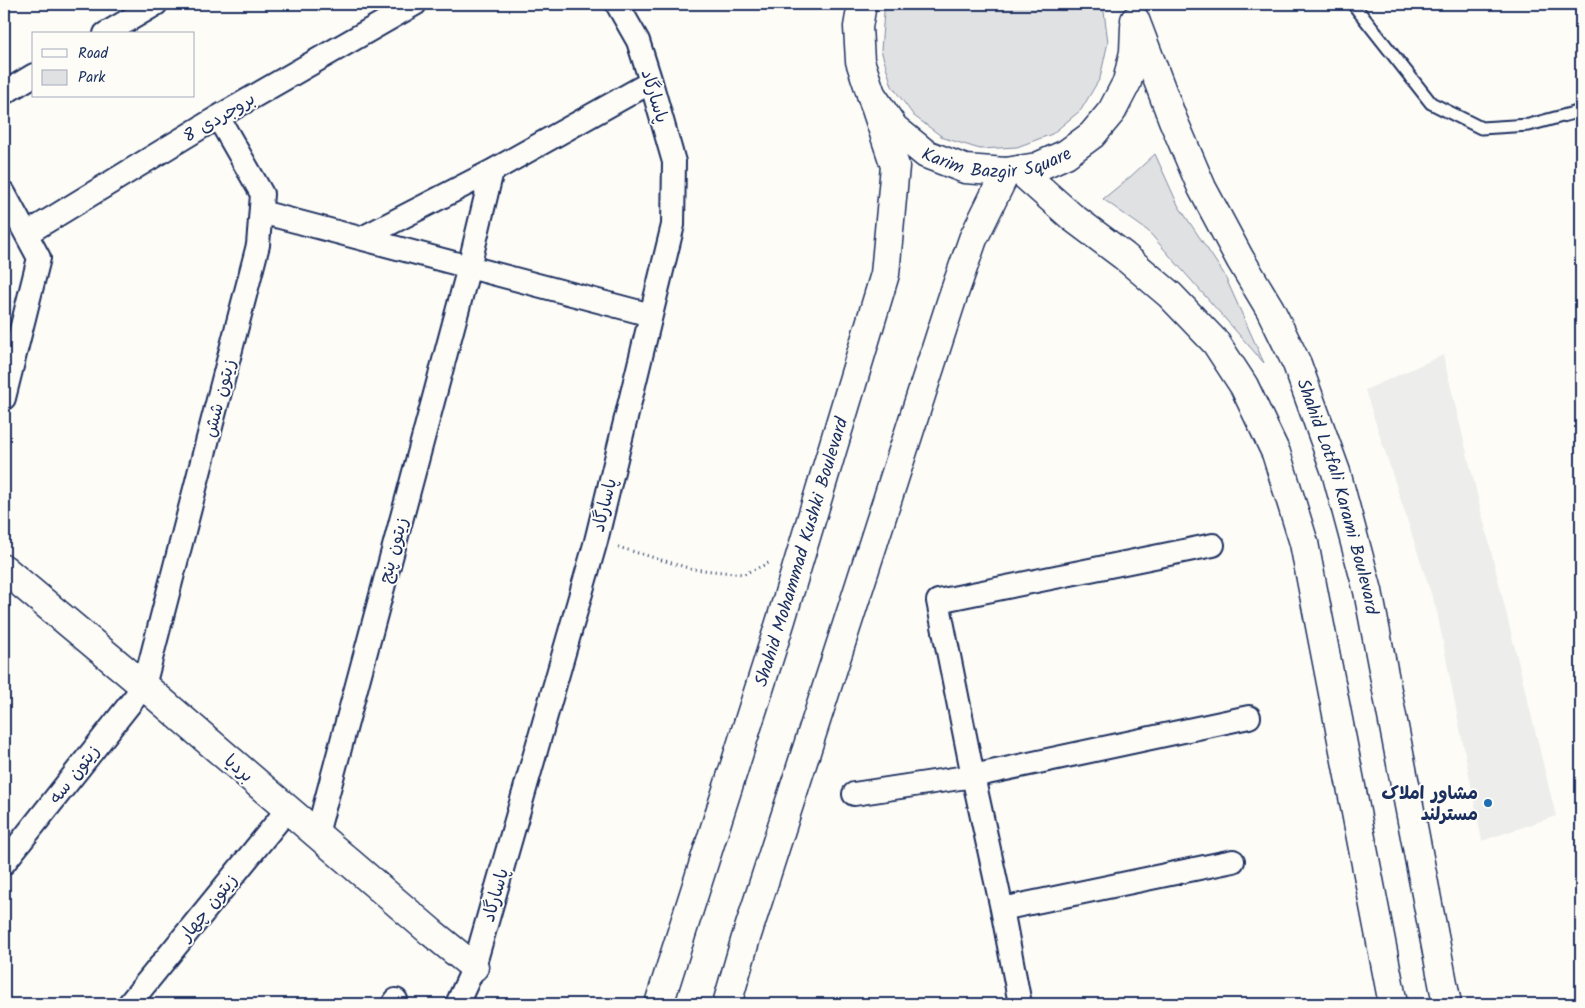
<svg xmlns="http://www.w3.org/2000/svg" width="1585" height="1008" font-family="Kalam,'Playpen Sans Arabic',sans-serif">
<rect width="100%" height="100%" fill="#fdfcf7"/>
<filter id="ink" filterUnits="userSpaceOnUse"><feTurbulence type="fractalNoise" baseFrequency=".02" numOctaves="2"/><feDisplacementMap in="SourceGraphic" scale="10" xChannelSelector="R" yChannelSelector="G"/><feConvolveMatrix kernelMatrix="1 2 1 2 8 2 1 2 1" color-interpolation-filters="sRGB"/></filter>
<g filter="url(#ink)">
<!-- built -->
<path fill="#edeeec" d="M 1443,355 L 1556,816 L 1482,841 L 1437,612 L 1365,390 Z"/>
<!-- green -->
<path fill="#e0e1e3" stroke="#7e88a0" d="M 887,4 L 1103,4 L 1108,42 L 1100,78 L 1081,110 L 1052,134 L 1017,147 L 980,149 L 944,138 L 914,116 L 892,86 L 881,50 L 884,12 Z
M 1155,154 L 1178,205 L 1224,274 L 1264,363 L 1148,231 L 1103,199 L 1130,177 Z"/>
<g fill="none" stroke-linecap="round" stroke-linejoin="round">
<defs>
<path id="lane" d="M 1353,4 L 1431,103 L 1481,128 L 1529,125 L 1581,111"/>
<path id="street" d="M 105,34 L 156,4
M 4,93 L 34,75
M 4,193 L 39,258 L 4,398
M 261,212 L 651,315
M 26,234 L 218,117 L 415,4
M 362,238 L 492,171 L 651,82
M 854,794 L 973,776 L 1249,717
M 317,834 L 469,267 L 492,171
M 4,863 L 144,686 L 258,245 L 262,194 L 218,117
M 1002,909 L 1233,861
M 129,1004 L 287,810
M 393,1004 L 396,1000
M 457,1004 L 474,967 L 596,541 L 673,225 L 674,162 L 651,82 L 638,41 L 617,4
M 1020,1004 L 1002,909 L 973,776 L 938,601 L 1213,545"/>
<g id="secondary">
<path id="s1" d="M 862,4 L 858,27 L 860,61 L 871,94 L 894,128 L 926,154 L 965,169 L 1006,172 L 1037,167 L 1066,154 L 1092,135 L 1112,111 L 1127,82 L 1134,52 L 1135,27"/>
<path id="s2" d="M 1135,20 L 1173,120 L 1202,188 L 1240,259 L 1270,309 L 1297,364 L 1336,472 L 1368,591 L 1447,1004"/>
<path d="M 1019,170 L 1072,217 L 1124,256 L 1170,295 L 1216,343 L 1244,386 L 1276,453 L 1304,543 L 1393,1004"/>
<path d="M 4,569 L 144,686 L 431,932 L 474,967"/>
<path id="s3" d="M 659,1004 L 781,620 L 885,274 L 895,166 L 871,94"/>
<path d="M 727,1004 L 745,941 L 952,299 L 973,239 L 1006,172"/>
</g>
</defs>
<!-- lane casing -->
<use href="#lane" stroke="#1b2f5e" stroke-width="15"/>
<!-- street casing -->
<use href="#street" stroke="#1b2f5e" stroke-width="26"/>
<!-- secondary casing -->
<use href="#secondary" stroke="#1b2f5e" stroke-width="31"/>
<!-- path -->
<path stroke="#1b2f5e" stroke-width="3" stroke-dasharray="1 4" stroke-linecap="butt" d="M 618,547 L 692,569 L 744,574 L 771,562"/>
<!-- lane -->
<use href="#lane" stroke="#fdfcf7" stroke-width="11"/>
<!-- street -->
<use href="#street" stroke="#fdfcf7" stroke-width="22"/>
<!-- secondary -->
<use href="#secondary" stroke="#fdfcf7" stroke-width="28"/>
</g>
</g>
<!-- markers -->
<circle fill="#1f6fb2" stroke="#fdfcf7" stroke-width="2" cx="1488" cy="803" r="5"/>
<g text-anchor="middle" stroke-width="4" stroke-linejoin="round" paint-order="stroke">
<!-- street labels -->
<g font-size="18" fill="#1b2f5e" stroke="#fdfcf7">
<text transform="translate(655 96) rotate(73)" y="6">پاسارگاد</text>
<text transform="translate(219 117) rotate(-31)" y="6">بروجردی 8</text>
<text dy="6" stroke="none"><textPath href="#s1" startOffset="248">Karim Bazgir Square</textPath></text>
<text transform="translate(219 398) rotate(-75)" y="6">زیتون شش</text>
<text dy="6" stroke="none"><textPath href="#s2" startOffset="520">Shahid Lotfali Karami Boulevard</textPath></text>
<text transform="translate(604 505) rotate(-76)" y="6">پاسارگاد</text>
<text transform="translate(393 550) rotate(-75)" y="6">زیتون پنج</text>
<text dy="6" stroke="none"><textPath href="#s3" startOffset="474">Shahid Mohammad Kushki Boulevard</textPath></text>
<text transform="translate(239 768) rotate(41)" y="6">بردیا</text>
<text transform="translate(74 774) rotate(-52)" y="6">زیتون سه</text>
<text transform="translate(495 895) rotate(-74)" y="6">پاسارگاد</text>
<text transform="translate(208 907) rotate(-51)" y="6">زیتون چهار</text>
</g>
<!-- poi labels -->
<g font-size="18" font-weight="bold" fill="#1b2f5e" stroke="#fdfcf7" text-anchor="end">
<text x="1478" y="799">مشاور املاک<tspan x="1478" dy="21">مسترلند</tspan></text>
</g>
</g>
<!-- margin -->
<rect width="1585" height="1008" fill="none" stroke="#fdfcf7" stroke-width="20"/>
<rect x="10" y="10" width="1565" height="988" fill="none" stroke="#1b2f5e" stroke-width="2" filter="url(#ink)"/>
<!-- legend -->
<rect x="32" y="32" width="162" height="65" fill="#fdfcf7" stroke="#a3aaba"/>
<rect x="42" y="49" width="25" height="8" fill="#fdfcf7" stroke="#a3aaba"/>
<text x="78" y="58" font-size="15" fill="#1b2f5e">Road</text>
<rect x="42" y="70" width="25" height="15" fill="#e0e1e3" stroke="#a3aaba"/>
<text x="78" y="82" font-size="15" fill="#1b2f5e">Park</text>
</svg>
